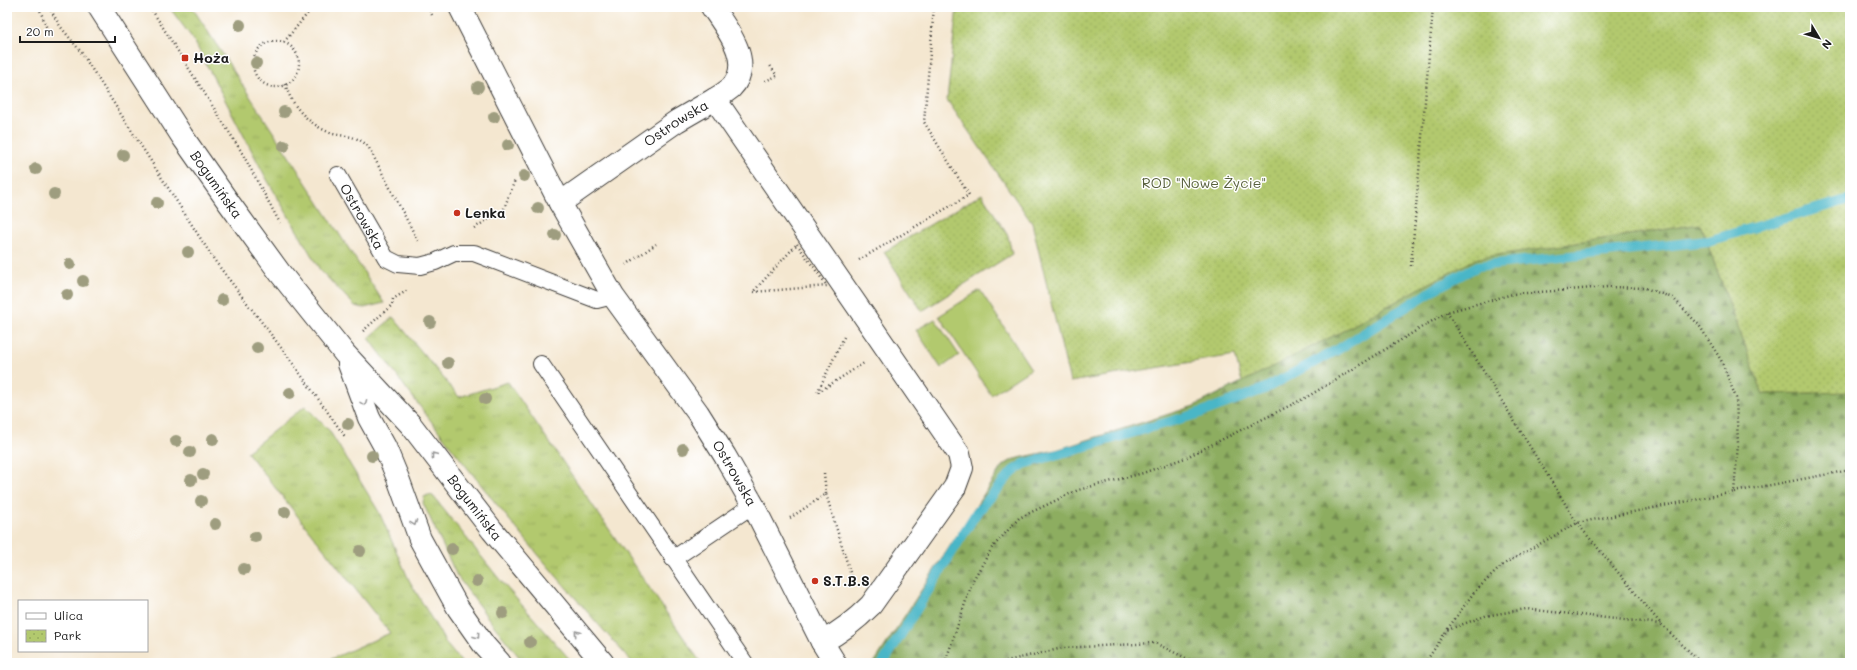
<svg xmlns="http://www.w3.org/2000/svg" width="1857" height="670" font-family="Mali,sans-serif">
<defs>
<pattern id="grass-tufts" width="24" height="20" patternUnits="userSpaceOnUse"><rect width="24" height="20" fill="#b2c96e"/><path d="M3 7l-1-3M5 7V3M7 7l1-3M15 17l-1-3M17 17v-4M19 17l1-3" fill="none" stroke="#98ac5f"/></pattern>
<pattern id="forest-firs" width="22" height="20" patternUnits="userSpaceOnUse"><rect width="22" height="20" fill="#8dad61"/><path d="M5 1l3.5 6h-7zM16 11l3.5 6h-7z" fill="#728c4f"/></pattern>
<pattern id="park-dots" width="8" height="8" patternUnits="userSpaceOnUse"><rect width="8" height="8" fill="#b2c96e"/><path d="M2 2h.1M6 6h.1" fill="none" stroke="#98ac5f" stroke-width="1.8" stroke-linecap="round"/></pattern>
</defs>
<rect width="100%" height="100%" fill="#fff"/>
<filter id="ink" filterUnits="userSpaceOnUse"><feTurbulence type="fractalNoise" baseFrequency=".025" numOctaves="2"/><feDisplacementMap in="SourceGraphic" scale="8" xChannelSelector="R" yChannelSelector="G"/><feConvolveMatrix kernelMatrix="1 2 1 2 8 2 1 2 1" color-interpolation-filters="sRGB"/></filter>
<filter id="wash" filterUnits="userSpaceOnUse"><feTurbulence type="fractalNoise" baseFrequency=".012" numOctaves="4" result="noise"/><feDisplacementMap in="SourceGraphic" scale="16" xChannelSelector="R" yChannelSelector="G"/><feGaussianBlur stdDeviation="0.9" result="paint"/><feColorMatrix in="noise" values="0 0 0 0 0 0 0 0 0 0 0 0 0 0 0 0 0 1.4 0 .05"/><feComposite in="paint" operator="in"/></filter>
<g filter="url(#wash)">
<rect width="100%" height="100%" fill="#f4e7d0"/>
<!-- grass -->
<path fill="url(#grass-tufts)" stroke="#677245" d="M 169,7 L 192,7 L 384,303 L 364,308 L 355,306 L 320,270 L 265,176 L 193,39 Z
M 393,317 L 459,397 L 508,382 L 701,663 L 633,663 C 539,560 451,451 369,338 Z
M 305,406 L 329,430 L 379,512 L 409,580 L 447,645 L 462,663 L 322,663 L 390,633 L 247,452 Z
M 428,495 L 433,496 L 500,580 L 573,663 L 524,663 L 491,622 L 457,576 L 423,503 L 424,497 Z"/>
<!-- forest -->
<path fill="url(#forest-firs)" stroke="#54643e" d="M 1700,224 L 1763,394 L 1850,392 L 1850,663 L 874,663 L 1002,466 L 1014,459 L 1056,450 L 1194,406 L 1339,333 L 1422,287 L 1478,258 Z"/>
<!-- park -->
<path fill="url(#park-dots)" stroke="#677245" d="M 957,7 L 1850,7 L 1850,392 L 1763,394 L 1700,224 L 1478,258 L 1422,287 L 1339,333 L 1242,382 L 1235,355 L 1070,382 L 1032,223 L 947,100 Z
M 982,194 L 1008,236 L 1012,254 L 922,311 L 884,252 Z"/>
<!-- pitch -->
<path fill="#b2c96e" stroke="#677245" d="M 980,290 L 1031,369 L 991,395 L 939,316 Z
M 935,319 L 959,355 L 941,368 L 916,330 Z"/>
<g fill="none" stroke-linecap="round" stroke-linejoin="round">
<!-- stream -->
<path stroke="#4ab6c7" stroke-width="10" d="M 883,663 L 975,515 L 1013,471 L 1024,464 L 1197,414 L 1264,389 L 1337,350 L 1438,287 L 1478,266 L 1708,241 L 1850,199"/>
</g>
</g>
<g filter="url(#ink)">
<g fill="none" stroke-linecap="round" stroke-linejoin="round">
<defs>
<g id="service">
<path id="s1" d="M 338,175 L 386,258 L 398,264 L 420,266 L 435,262 L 454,253 L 474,253 L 597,300 L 613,296"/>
<path d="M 541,364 L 745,663"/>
<path d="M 673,559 L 753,505"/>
</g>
<g id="minor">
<path id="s2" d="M 460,7 L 560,203 L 613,296 L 698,413 L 725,456 L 753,505 L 822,642 L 835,663"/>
<path d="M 712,7 C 727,29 755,63 731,88 C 726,92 720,96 715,99 L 959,454 L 962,468 L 955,487 L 871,605 C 856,620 841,632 822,642"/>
<path id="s3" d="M 560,203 L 677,121 L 715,99"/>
</g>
<g id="tertiary">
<path id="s4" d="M 99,7 L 182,136 L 229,203 L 280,273 L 345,354 L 411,425 L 492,530 L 603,663"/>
<path d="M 349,364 L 369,418 L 385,447 L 399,481 L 420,539 L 458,608 L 484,645 L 500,663"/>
</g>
</defs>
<!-- service casing -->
<use href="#service" stroke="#3c3a37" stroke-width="18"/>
<!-- minor casing -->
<use href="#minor" stroke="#3c3a37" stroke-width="24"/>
<!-- tertiary casing -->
<use href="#tertiary" stroke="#3c3a37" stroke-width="24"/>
<!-- path -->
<path stroke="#3c3a37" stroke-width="2.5" stroke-dasharray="1 3" stroke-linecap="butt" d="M 39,7 L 47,29
M 49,7 L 60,26 L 81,52 L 215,261 L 289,358 L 346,438
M 150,7 L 241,151 L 280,223
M 428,7 L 432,15
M253 64a23 23 0 1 1 46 0a23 23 0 1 1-46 0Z
M 284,42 L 308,13 L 320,7
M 765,81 L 777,76 L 769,64
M 285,84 C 292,105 303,118 322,129 C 326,131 330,133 333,134 C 349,137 355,135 368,146 L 418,241
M 474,228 L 503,211 L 515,180
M 797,244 L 827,286 L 753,292 Z
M 859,260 L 969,195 L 924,122 L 934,7
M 626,265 L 656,244
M 1411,266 L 1433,7
M 1447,312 L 1577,523 L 1661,624 L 1701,663
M 363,331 L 392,305 L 393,299 L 408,290
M 844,337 L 817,393 L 864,363
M 824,473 L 826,494
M 1734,492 L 1850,470
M 790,518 L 826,494 L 853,582
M 945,663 L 973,580 L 992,548 L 1019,518 L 1078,490 L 1143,473 L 1185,458 L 1307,397 L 1447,312 L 1513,294 L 1608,287 L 1645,288 L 1673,298 L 1699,325 L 1721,360 L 1736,398 L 1738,444 L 1734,492 L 1577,523 L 1504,564 L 1474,592 L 1447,630
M 998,663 L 1063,648 L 1155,643 L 1196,663
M 1411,663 L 1426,660
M 1425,663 L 1447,630 L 1485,616 L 1526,609 L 1661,624"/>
<!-- service -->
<use href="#service" stroke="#fff" stroke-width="16"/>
<!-- minor -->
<use href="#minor" stroke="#fff" stroke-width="22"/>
<!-- tertiary -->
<use href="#tertiary" stroke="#fff" stroke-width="22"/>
</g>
<!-- trees -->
<g fill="#9e9d7f">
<circle cx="240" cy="25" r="6"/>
<circle cx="256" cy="63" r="6"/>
<circle cx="478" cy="87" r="6"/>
<circle cx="284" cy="112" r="6"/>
<circle cx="494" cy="117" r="6"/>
<circle cx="508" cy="145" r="6"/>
<circle cx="284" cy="146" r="6"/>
<circle cx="123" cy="155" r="6"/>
<circle cx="36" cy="169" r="6"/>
<circle cx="524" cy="176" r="6"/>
<circle cx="54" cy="194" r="6"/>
<circle cx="157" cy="203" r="6"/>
<circle cx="538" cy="208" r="6"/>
<circle cx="555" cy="235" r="6"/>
<circle cx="188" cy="252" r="6"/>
<circle cx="70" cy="264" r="6"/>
<circle cx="83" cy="281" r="6"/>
<circle cx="67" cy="295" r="6"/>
<circle cx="222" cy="300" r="6"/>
<circle cx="430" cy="322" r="6"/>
<circle cx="257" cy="348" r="6"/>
<circle cx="448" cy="363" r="6"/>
<circle cx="290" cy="393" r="6"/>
<circle cx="485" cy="399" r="6"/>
<circle cx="348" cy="424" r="6"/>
<circle cx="213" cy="439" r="6"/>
<circle cx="176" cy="441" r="6"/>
<circle cx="683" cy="449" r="6"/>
<circle cx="190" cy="452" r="6"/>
<circle cx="372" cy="456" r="6"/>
<circle cx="203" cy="474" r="6"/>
<circle cx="191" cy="480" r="6"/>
<circle cx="201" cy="501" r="6"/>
<circle cx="285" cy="512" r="6"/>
<circle cx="215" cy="524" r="6"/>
<circle cx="255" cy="537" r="6"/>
<circle cx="452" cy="549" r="6"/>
<circle cx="360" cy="551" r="6"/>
<circle cx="244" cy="569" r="6"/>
<circle cx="477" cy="581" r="6"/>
<circle cx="503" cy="613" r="6"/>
<circle cx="530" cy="642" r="6"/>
</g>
<!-- one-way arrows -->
<defs><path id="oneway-chevron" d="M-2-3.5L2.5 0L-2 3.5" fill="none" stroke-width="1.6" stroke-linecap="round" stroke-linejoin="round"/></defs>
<g stroke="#999">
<use href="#oneway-chevron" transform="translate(364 403) rotate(69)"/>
<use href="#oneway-chevron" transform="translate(434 455) rotate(-128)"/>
<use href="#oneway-chevron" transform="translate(414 523) rotate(70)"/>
<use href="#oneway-chevron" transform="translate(577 633) rotate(-131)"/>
<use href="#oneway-chevron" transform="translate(477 636) rotate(54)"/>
</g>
</g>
<!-- markers -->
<g fill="#c8321e" stroke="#fff" stroke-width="1.5">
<rect x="181" y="54" width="8" height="8" rx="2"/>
<circle cx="457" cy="213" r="4"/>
<circle cx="815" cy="581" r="4"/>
</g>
<g text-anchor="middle" stroke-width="3" stroke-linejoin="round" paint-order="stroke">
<!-- poi labels -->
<g font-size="14" font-weight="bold" fill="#1c1c1c" stroke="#fff" text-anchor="start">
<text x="193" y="63">Hoża</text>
<text x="465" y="218">Lenka</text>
<text x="823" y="586">S.T.B.S</text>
</g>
<!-- street labels -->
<g font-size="14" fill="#1c1c1c" stroke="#fff">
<text dy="5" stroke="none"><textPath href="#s3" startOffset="141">Ostrowska</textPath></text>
<text dy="5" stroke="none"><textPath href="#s4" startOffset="213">Bogumińska</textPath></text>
<text dy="5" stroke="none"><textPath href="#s1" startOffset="48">Ostrowska</textPath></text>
<text dy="5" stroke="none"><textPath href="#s2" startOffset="542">Ostrowska</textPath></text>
<text dy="5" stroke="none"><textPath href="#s4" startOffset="627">Bogumińska</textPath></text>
</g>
<!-- park labels -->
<g font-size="14" fill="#58613d" stroke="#fff">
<text x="1204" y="188">ROD "Nowe Życie"</text>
</g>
</g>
<!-- margin -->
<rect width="1857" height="670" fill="none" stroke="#fff" stroke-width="24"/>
<!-- legend -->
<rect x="18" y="600" width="130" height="52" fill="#ffffff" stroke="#a4a4a4"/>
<rect x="26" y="613" width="20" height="6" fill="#ffffff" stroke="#a4a4a4"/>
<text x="54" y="620" font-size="12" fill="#1c1c1c">Ulica</text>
<rect x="26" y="630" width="20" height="12" fill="url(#park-dots)" stroke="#a4a4a4"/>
<text x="54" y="640" font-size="12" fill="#1c1c1c">Park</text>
<!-- north arrow -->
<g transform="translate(1819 38) rotate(128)" stroke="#ffffff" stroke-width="3" paint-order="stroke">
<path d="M0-3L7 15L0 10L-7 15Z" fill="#1c1c1c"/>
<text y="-6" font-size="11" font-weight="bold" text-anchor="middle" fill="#1c1c1c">N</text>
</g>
<!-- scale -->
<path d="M20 36v6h95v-6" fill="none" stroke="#1c1c1c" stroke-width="2"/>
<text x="26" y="36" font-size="12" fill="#1c1c1c" stroke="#ffffff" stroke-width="3" paint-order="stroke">20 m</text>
</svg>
